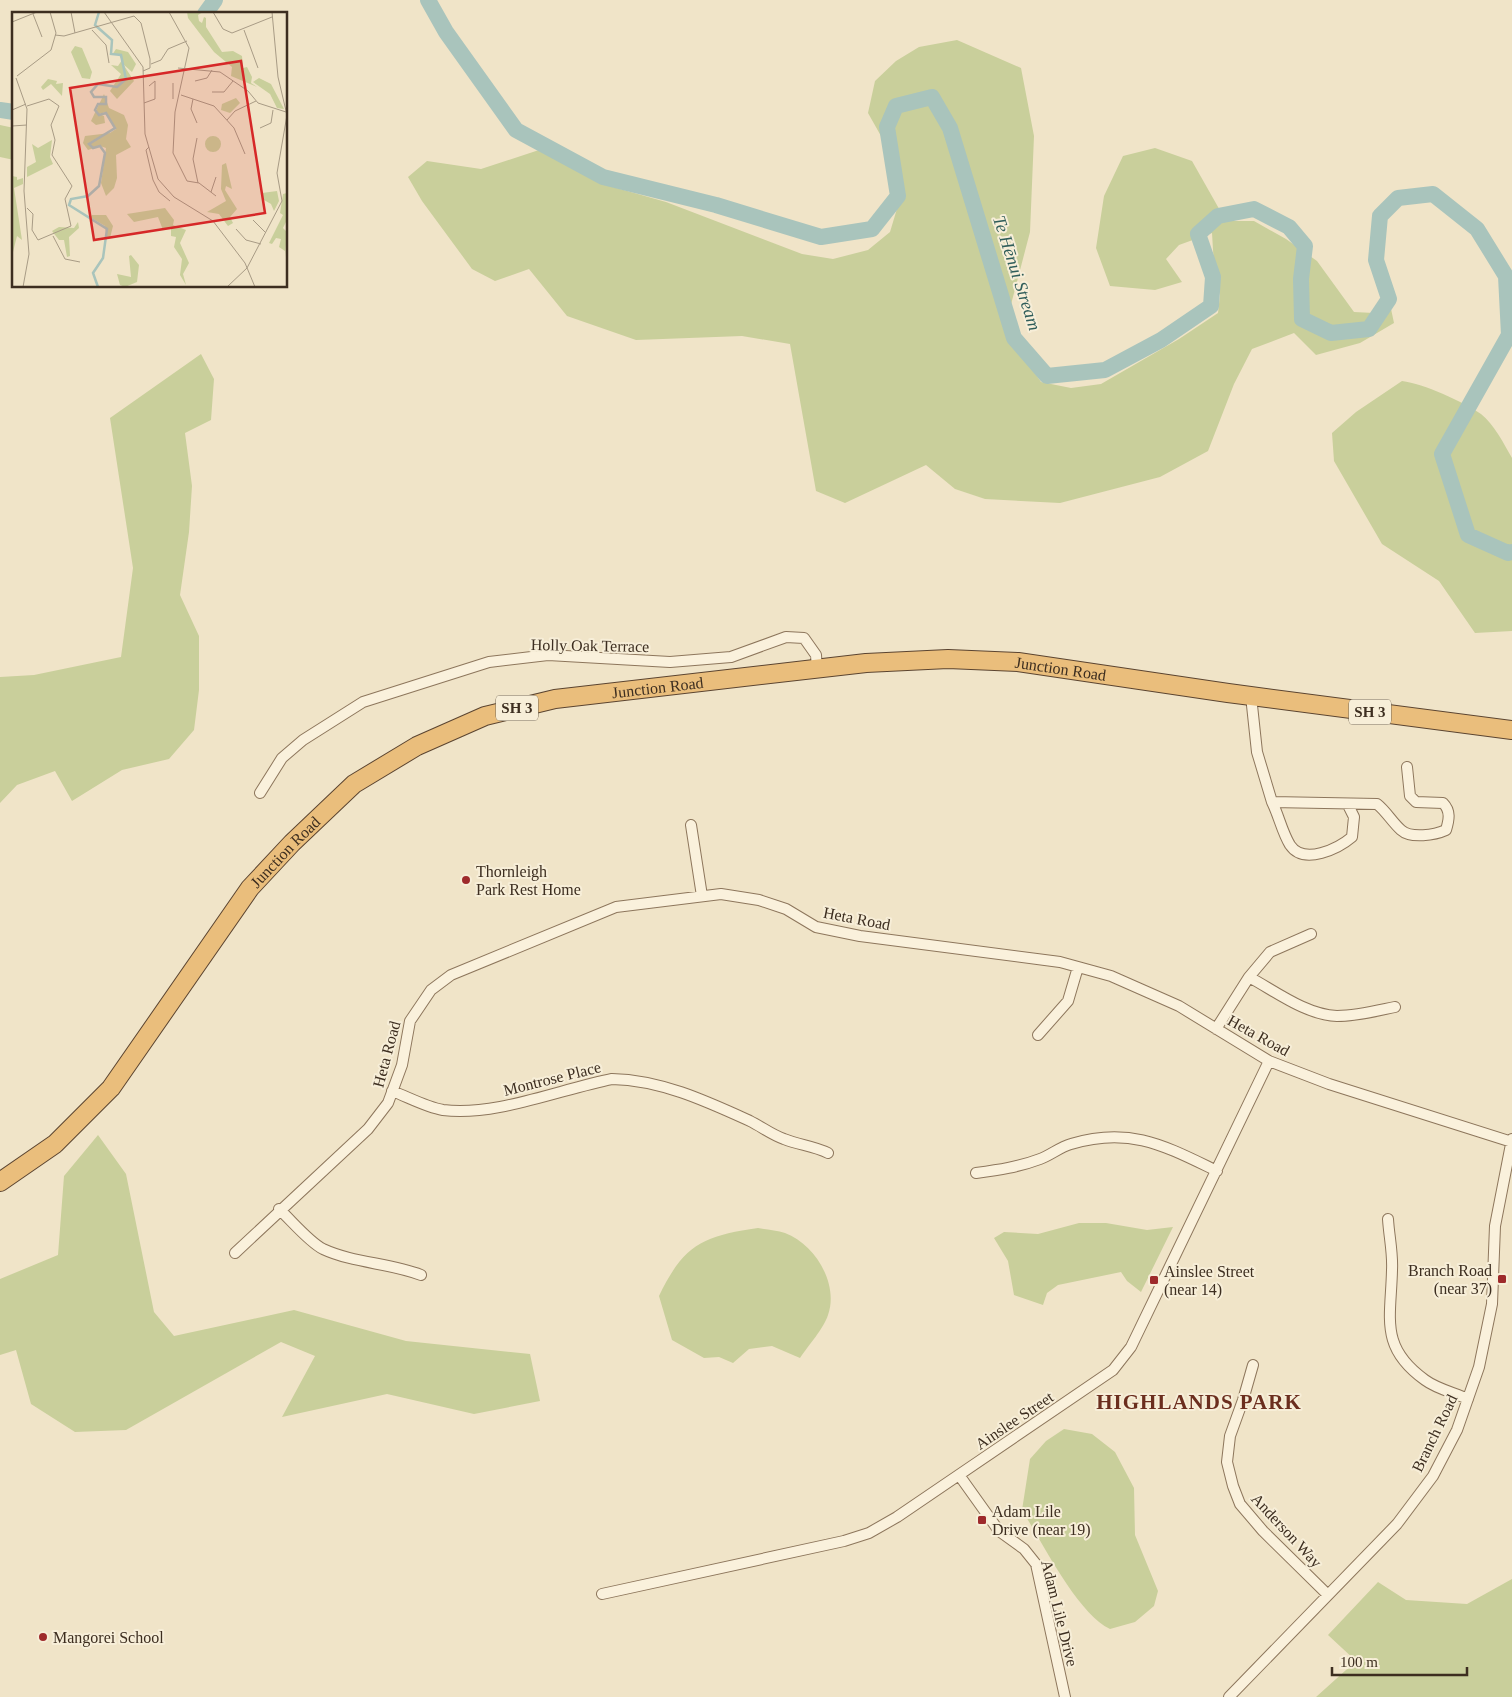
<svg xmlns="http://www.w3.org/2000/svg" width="1512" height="1697" font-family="Georgia,serif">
<rect width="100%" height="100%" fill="#f0e4c8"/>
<!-- green -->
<path fill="#c9cf9b" d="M 957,40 L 1021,68 L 1034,136 L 1030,232 L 1008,316 L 1022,354 L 1041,382 L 1071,388 L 1101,384 L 1179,339 L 1218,313 L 1220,295 L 1214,266 L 1212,233 L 1179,245 L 1166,259 L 1182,282 L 1155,290 L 1110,286 L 1096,248 L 1104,196 L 1123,156 L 1155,148 L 1192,161 L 1226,221 L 1254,221 L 1286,239 L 1317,261 L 1354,312 L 1374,313 L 1387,290 L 1394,323 L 1360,343 L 1316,355 L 1294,333 L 1252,349 L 1234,384 L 1208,451 L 1160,477 L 1060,503 L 985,499 L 955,489 L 926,465 L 845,503 L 816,491 L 790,344 L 742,336 L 636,340 L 567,316 L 529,269 L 495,281 L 472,269 L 422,201 L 408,177 L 427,161 L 481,169 L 539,150 L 606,185 L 666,202 L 802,254 L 833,259 L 868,250 L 890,232 L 899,202 L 894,159 L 868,113 L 875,81 L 896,61 L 919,47 Z
M 0,125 L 14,128 L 14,160 L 0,157 Z
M 201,354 L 214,379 L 211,420 L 185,433 L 192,486 L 189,532 L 180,595 L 199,636 L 199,690 L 194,730 L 169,759 L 122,770 L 72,801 L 55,771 L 17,785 L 0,803 L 0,677 L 34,675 L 121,657 L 133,568 L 110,418 Z
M 1402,381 C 1424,384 1462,401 1481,414 C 1494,424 1504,444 1512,458 L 1512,631 L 1475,633 L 1439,581 L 1382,544 L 1334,461 L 1332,433 L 1356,412 Z
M 98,1135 L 126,1174 L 154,1312 L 174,1336 L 294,1310 L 406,1341 L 530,1354 L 540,1401 L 474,1414 L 387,1394 L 282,1417 L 315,1356 L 281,1342 L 126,1430 L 75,1432 L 31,1404 L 16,1350 L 0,1355 L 0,1279 L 58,1255 L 64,1176 Z
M 1079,1223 L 1106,1223 L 1147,1230 L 1173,1227 L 1141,1292 L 1127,1281 L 1121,1272 L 1058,1285 L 1047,1293 L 1043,1305 L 1014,1295 L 1008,1261 L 994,1238 L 1004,1232 L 1038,1234 Z
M 758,1228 C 767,1230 777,1230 785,1233 C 815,1244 839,1284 828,1315 C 824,1328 808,1346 800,1358 L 772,1346 L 749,1349 L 733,1363 L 719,1357 L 704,1358 L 672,1340 L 659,1296 C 684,1244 703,1236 758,1228 Z
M 1064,1429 L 1092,1434 L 1115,1452 L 1134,1488 L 1135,1535 L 1158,1591 L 1154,1606 L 1135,1622 L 1110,1629 C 1077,1613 1042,1542 1022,1510 L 1030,1459 L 1046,1441 Z
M 1512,1579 L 1512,1697 L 1316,1697 L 1356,1661 L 1328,1635 L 1378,1582 L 1406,1600 L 1467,1604 Z"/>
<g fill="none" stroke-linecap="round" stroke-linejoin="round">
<!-- river -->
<path stroke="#a9c4bc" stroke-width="16" d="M 428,0 L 446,32 L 516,130 L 603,177 L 716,205 L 821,237 L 872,229 L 898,196 L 887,127 L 896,106 L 932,97 L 950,128 L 1014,338 L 1047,376 L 1105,370 L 1161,340 L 1211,306 L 1213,277 L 1198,234 L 1218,216 L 1254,209 L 1289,227 L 1305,246 L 1301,279 L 1302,319 L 1331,333 L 1369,329 L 1389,299 L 1376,260 L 1380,216 L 1398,198 L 1433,194 L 1477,229 L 1506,276 L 1509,335 L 1442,454 L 1468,535 L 1508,553 L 1512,552
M 205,14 L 215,0
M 0,110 L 14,112"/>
<defs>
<path id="minor" d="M 1251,696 L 1257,752 L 1272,802 L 1377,804 C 1386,811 1392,822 1401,830 C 1411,839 1435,835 1446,830 C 1449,820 1451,811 1443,803 L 1416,802 L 1410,796 L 1407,767
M 260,793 L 282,758 L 303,740 L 363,702 L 489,662 L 548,655 L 670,662 L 731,657 L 786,637 L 804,638 L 816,655 L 817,670
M 1272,802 C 1279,816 1282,832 1290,845 C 1304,866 1339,848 1352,837 L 1354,817 L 1348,805
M 691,825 L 702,896
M 1249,977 C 1275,991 1306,1015 1337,1016 C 1357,1016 1376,1011 1395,1007
M 1216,1029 L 1249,977 L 1270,952 L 1311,934
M 1038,1035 L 1068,1001 L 1078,967
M 392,1091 C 408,1097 426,1107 443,1110 C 494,1117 561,1089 612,1079 C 661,1080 706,1101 750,1121 C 762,1127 772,1135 784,1139 C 799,1145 814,1146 828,1153
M 976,1173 C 998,1170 1019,1167 1040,1159 C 1051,1155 1060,1147 1071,1144 C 1130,1126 1165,1146 1217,1171
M 279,1209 C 291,1220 309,1242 323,1249 C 353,1263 390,1263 421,1275
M 1388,1219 C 1389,1236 1393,1253 1392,1270 C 1391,1318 1379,1347 1425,1380 C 1437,1389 1455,1393 1468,1399
M 235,1253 L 368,1129 L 388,1103 L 402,1065 L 410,1021 L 431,990 L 451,975 L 616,907 L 721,894 L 759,900 L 786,909 L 816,927 L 860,936 L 1060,962 L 1111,976 L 1179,1006 L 1269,1061 L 1329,1084 L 1512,1142
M 1253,1365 L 1243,1400 L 1230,1436 L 1227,1462 L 1233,1486 L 1240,1504 L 1263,1531 L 1328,1595
M 959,1475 L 999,1531 L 1024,1549 L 1036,1564 L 1065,1697
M 602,1594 L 844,1541 L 869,1533 L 897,1517 L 1113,1370 L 1131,1347 L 1269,1061
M 1229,1697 L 1397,1524 L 1433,1476 L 1457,1430 L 1479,1367 L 1492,1304 L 1495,1226 L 1512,1139"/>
<g id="trunk">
<path id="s1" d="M 0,1182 L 55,1144 L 111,1088 L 250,888 L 292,843 L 354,784 L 417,746 L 485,716 L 555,699 L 866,663 L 948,659 L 1018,662 L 1228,693 L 1512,730"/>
</g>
</defs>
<!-- minor casing -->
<use href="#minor" stroke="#8d765c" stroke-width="12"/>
<!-- trunk casing -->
<use href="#trunk" stroke="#5b4430" stroke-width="20"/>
<!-- minor -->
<use href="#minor" stroke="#faf1dc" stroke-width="10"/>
<!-- trunk -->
<use href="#trunk" stroke="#eabe7c" stroke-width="18"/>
</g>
<!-- markers -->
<g fill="#9e2a2b" stroke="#f7eed8" stroke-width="2">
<circle cx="466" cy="880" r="5"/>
<rect x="1497" y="1274" width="10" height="10" rx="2.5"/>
<rect x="1149" y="1275" width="10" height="10" rx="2.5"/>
<rect x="977" y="1515" width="10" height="10" rx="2.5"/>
<circle cx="43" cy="1637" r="5"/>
</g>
<g text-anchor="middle" stroke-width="4" stroke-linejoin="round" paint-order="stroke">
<!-- shield labels -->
<g fill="#f7eed8" stroke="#756857" stroke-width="1">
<rect x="496" y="695.5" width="42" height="25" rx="4"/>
<rect x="1349" y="699.5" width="42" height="25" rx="4"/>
</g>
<g font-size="15" font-weight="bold" fill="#3d2e20">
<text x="517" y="713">SH 3</text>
<text x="1370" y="717">SH 3</text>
</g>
<!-- street labels -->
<g font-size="16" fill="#3d2e20" stroke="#f7eed8">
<text transform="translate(590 645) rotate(1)" y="6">Holly Oak Terrace</text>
<text dy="6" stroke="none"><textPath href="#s1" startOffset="1265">Junction Road</textPath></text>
<text dy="6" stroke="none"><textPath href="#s1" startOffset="860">Junction Road</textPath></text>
<text dy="6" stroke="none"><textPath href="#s1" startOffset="440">Junction Road</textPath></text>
<text transform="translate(857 918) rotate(11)" y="6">Heta Road</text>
<text transform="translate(1259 1035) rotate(29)" y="6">Heta Road</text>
<text transform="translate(386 1054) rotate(-75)" y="6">Heta Road</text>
<text transform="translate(552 1078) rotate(-14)" y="6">Montrose Place</text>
<text transform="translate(1014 1420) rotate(-34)" y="6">Ainslee Street</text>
<text transform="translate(1434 1433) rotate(-64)" y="6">Branch Road</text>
<text transform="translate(1287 1530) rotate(47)" y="6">Anderson Way</text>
<text transform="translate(1060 1613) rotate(76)" y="6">Adam Lile Drive</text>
</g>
<!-- poi labels -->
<g font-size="16" fill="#3d2e20" stroke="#f7eed8" text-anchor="start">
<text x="476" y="877">Thornleigh<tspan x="476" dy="18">Park Rest Home</tspan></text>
<text x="1492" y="1276" text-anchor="end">Branch Road<tspan x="1492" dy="18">(near 37)</tspan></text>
<text x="1164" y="1277">Ainslee Street<tspan x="1164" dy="18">(near 14)</tspan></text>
<text x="992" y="1517">Adam Lile<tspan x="992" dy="18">Drive (near 19)</tspan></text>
<text x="53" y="1643">Mangorei School</text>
</g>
<!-- water labels -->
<g font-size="18" font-style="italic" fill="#2f5d5a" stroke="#f7eed8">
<text transform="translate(1017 273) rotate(72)" y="6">Te Hēnui Stream</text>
</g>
<!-- district labels -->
<g font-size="21" font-weight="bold" letter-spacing="1" fill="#6b2e1e" stroke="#f7eed8">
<text x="1199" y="1409">HIGHLANDS PARK</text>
</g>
</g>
<!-- overview -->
<g transform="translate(12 12)">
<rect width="275" height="275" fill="#f0e4c8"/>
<path d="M 175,0 L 191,0 L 186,3 L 187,9 L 190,11 L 192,5 L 194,6 L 194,15 L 210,40 L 221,39 L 230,44 L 231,56 L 235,55 L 240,65 L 239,71 L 245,75 L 219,64 L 220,55 L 202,40 L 176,6 ZM 63,34 L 70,36 L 80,60 L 78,67 L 70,66 L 59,40 ZM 104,37 L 116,40 L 124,52 L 120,60 L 111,52 L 122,69 L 105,87 L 98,79 L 109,62 L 99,53 L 106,54 L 110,48 L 107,43 L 100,43 ZM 247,66 L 259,72 L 272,97 L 265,96 L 258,82 L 241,70 ZM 36,67 L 45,69 L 44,72 L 51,71 L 50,84 L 39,72 L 31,78 L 29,75 ZM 92,82 L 97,96 L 112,103 L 116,113 L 114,127 L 119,135 L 104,143 L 105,166 L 102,176 L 94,184 L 89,171 L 94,136 L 88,134 L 76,138 L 71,131 L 73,124 L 98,121 L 104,117 L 94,100 L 87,102 L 92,104 L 93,111 L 84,113 L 79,109 ZM 224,86 L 228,91 L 218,101 L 209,98 L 210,92 ZM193 132a8 8 0 1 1 16 0a8 8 0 1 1-16 0ZM 40,128 L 38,145 L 41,152 L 15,165 L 15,155 L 24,150 L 20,132 L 26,136 ZM 214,151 L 220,177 L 214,174 L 213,178 L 225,197 L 218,205 L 221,211 L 216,214 L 207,202 L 195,200 L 214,189 L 209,177 L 210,153 ZM 0,164 L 5,165 L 5,168 L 11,166 L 11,172 L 2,176 L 10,228 L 5,224 L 1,240 ZM 265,179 L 267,189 L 262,199 L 259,192 L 252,188 L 250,181 ZM 275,181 L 275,208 L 271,216 L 275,220 L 273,246 L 273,239 L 267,235 L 269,227 L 264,226 L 260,232 L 257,231 L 271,203 L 268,201 L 271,182 ZM 153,196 L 162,208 L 161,213 L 174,218 L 168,231 L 177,251 L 171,262 L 174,273 L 168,263 L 170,247 L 162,235 L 164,225 L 159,224 L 159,216 L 151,218 L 146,205 L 122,210 L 115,202 ZM 80,203 L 94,203 L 101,214 L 98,226 L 95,227 L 93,214 L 78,205 ZM 66,210 L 67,216 L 57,225 L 58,244 L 55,245 L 52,228 L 47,228 L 40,219 L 47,215 L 62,216 ZM 119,243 L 127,253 L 125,270 L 113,275 L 108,273 L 105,262 L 119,265 L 117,244 Z" fill="#c9cf9b"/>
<path fill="none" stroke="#a9c4bc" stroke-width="2.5" d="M 86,275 L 81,261 L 91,246 L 95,217 L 57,193 L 59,187 L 76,184 L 87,174 L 93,141 L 88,134 L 81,136 L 77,132 L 103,116 L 94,101 L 87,103 L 83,98 L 86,92 L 94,92 L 94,85 L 82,85 L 79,80 L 86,72 L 105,75 L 114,67 L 109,43 L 99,42 L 100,28 L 83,13 L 87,0"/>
<path fill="none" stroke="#a89b85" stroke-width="1" d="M 59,0 L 63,21M 92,0 L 131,55 L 133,122 L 146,167 L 162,185 L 201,209 L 233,251 L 243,275M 157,0 L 177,36 L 163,100 L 161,141 L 175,169 L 187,171 L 204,184M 201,0 L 211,17 L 220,21 L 260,5M 21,2 L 30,25M 0,10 L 25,0M 80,18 L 94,33 L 97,51M 232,18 L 246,56M 43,23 L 52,24 L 122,4 L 129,11 L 138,47 L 138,56 L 131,59M 139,52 L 149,48 L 156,37 L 175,29M 166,56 L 208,60 L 236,79 L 246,91 L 274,100M 5,64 L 39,38 L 44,21 L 38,0M 4,66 L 15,97 L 12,179 L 17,242 L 11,275M 183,69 L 195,66 L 200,58M 200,80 L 212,80 L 221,69M 169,83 L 202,94 L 222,116 L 233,142M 161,87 L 161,71M 181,87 L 179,97 L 185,111M 132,91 L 143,87 L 143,69 L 137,74M 0,98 L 14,92M 215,108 L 223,99 L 244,89M 0,114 L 15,113M 248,116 L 259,111 L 261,98M 185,126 L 181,147 L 186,171M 137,135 L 134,138 L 141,168 L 147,180 L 158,189M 199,180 L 204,165M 15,196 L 21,202 L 20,218 L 26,228 L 59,214 L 53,187 L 60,174 L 40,143 L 43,128 L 39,113 L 47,94 L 37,87 L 15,94M 241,208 L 254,221M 224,217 L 234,228 L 249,232M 41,224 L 53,247 L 68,250M 215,275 L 235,256 L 270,189 L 265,161 L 275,103 L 266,65 L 260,0"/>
<path fill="#d62828" fill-opacity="0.15" stroke="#d62828" stroke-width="2.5" d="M 229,49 L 253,201 L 82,228 L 58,76 Z"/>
<rect width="275" height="275" fill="none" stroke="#3d2e20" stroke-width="2.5"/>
</g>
<!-- scale -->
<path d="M1332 1667v8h135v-8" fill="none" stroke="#3d2e20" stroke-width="2.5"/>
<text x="1340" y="1667" font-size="15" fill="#3d2e20" stroke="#f7eed8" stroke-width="4" paint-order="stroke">100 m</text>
</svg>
